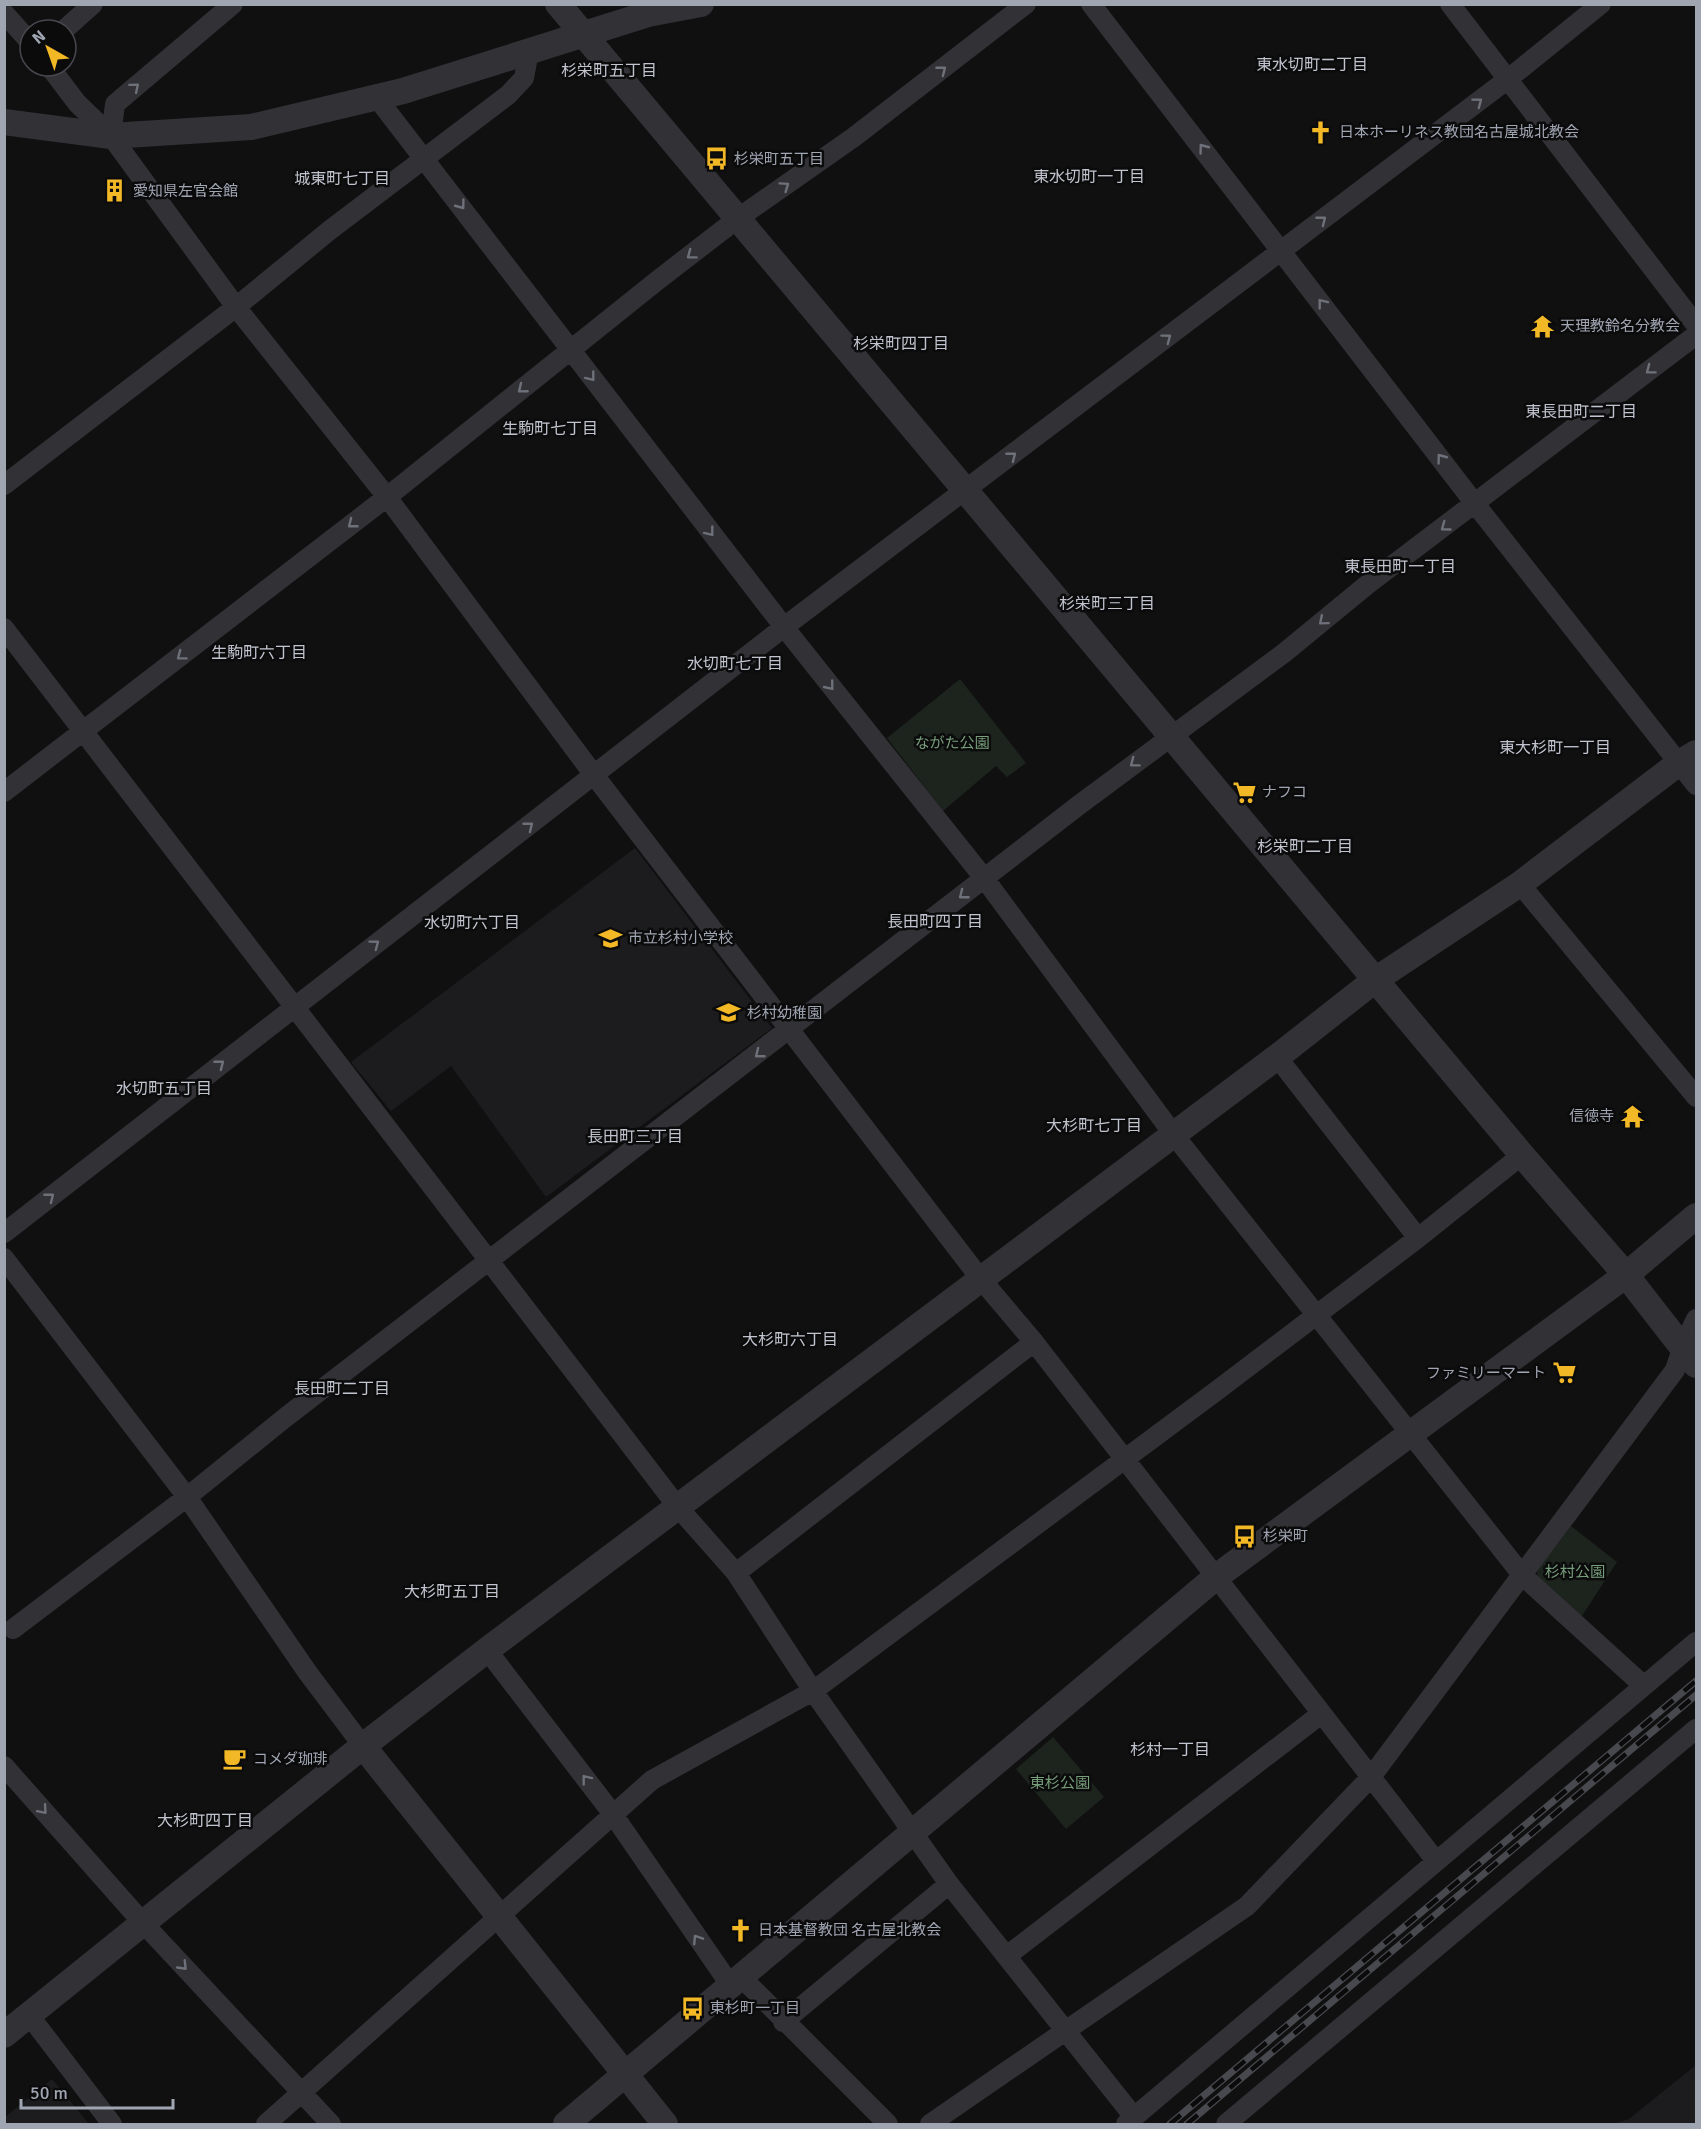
<svg xmlns="http://www.w3.org/2000/svg" width="1701" height="2129" font-family="Signika,'Noto Sans JP',sans-serif">
<rect width="100%" height="100%" fill="#101011"/>
<!-- built -->
<path fill="#1c1c1e" d="M 635,848 L 772,1028 L 546,1197 L 451,1066 L 391,1111 L 351,1062 Z
M 1696,2065 L 1696,2124 L 1613,2124 L 1629,2119 Z
M 52,2079 L 89,2124 L 5,2124 L 5,2117 Z"/>
<!-- green -->
<path fill="#1c241d" d="M 960,679 L 1026,763 L 1007,777 L 996,766 L 943,811 L 887,738 Z
M 1571,1526 L 1617,1562 L 1580,1619 L 1538,1581 L 1537,1571 Z
M 1053,1737 L 1104,1797 L 1066,1829 L 1016,1769 Z"/>
<g fill="none" stroke-linecap="round" stroke-linejoin="round">
<!-- minor -->
<path stroke="#313136" stroke-width="20" d="M 1091,4 L 1476,505 L 1696,785
M 1450,4 L 1696,325
M 4,13 L 30,42
M 64,30 L 93,4
M 49,66 L 77,103 L 111,136 L 236,307 L 387,497 L 594,775 L 980,1278 L 1034,1342 L 1436,1861
M 377,98 L 784,627 L 984,878 L 1174,1135 L 1523,1576 L 1644,1686
M 111,136 L 115,104 L 233,4
M 4,485 L 236,307 L 330,230 L 508,95 L 524,78 L 529,51
M 4,628 L 677,1506 L 736,1573 L 813,1691 L 949,1884 L 1134,2117
M 4,792 L 387,497 L 658,280 L 737,219 L 854,137 L 1026,4
M 1520,884 L 1696,1097
M 1277,1057 L 1418,1238
M 4,1233 L 784,627 L 1508,79 L 1601,4
M 4,1258 L 187,1497 L 308,1673 L 363,1746
M 736,1573 L 1034,1342
M 13,1629 L 187,1497 L 286,1417 L 1079,805 L 1284,653 L 1368,584 L 1696,335
M 487,1650 L 612,1813 L 731,1986
M 4,1766 L 143,1923 L 331,2124
M 1008,1955 L 1321,1714
M 742,1978 L 888,2124
M 29,2015 L 112,2124
M 783,2022 L 949,1884
M 266,2124 L 652,1780 L 813,1691 L 1219,1389 L 1418,1238 L 1522,1155
M 930,2124 L 1247,1906 L 1371,1777 L 1675,1370 L 1683,1346 L 1696,1319
M 1126,2124 L 1696,1642
M 1226,2124 L 1696,1729"/>
<!-- tertiary -->
<path stroke="#313136" stroke-width="26" d="M 558,4 L 1522,1155 L 1626,1275 L 1696,1365
M 4,122 L 111,136 L 251,127 L 403,91 L 648,14 L 701,4
M 363,1746 L 665,2124
M 4,2035 L 363,1746 L 487,1650 L 1277,1057 L 1375,980 L 1520,884 L 1679,763 L 1696,753
M 566,2124 L 1216,1577 L 1626,1275 L 1696,1216"/>
<defs>
<path id="rail" d="M 1170,2124 L 1696,1681
M 1187,2124 L 1696,1695"/>
</defs>
<!-- rail casing -->
<use href="#rail" stroke="#48494f" stroke-width="7"/>
<!-- rail -->
<use href="#rail" stroke="#0b0b0c" stroke-width="4.5" stroke-dasharray="14" stroke-linecap="butt"/>
</g>
<!-- one-way arrows -->
<defs><path id="oneway-chevron" d="M-2-3.5L2.5 0L-2 3.5" fill="none" stroke-width="1.6" stroke-linecap="round" stroke-linejoin="round" transform="scale(1.5)"/></defs>
<g stroke="#6e717a">
<use href="#oneway-chevron" transform="translate(942 70) rotate(-38)"/>
<use href="#oneway-chevron" transform="translate(135 87) rotate(-40)"/>
<use href="#oneway-chevron" transform="translate(1478 102) rotate(-37)"/>
<use href="#oneway-chevron" transform="translate(1203 148) rotate(-127)"/>
<use href="#oneway-chevron" transform="translate(785 186) rotate(-35)"/>
<use href="#oneway-chevron" transform="translate(461 205) rotate(53)"/>
<use href="#oneway-chevron" transform="translate(1322 220) rotate(-38)"/>
<use href="#oneway-chevron" transform="translate(691 255) rotate(143)"/>
<use href="#oneway-chevron" transform="translate(1322 303) rotate(-128)"/>
<use href="#oneway-chevron" transform="translate(1167 338) rotate(-37)"/>
<use href="#oneway-chevron" transform="translate(1650 370) rotate(143)"/>
<use href="#oneway-chevron" transform="translate(591 377) rotate(52)"/>
<use href="#oneway-chevron" transform="translate(522 389) rotate(141)"/>
<use href="#oneway-chevron" transform="translate(1012 456) rotate(-38)"/>
<use href="#oneway-chevron" transform="translate(1441 458) rotate(-127)"/>
<use href="#oneway-chevron" transform="translate(352 524) rotate(142)"/>
<use href="#oneway-chevron" transform="translate(1445 527) rotate(144)"/>
<use href="#oneway-chevron" transform="translate(710 532) rotate(52)"/>
<use href="#oneway-chevron" transform="translate(1323 621) rotate(140)"/>
<use href="#oneway-chevron" transform="translate(181 656) rotate(143)"/>
<use href="#oneway-chevron" transform="translate(830 686) rotate(51)"/>
<use href="#oneway-chevron" transform="translate(1134 763) rotate(143)"/>
<use href="#oneway-chevron" transform="translate(529 826) rotate(-38)"/>
<use href="#oneway-chevron" transform="translate(963 895) rotate(142)"/>
<use href="#oneway-chevron" transform="translate(375 944) rotate(-37)"/>
<use href="#oneway-chevron" transform="translate(759 1054) rotate(142)"/>
<use href="#oneway-chevron" transform="translate(220 1064) rotate(-38)"/>
<use href="#oneway-chevron" transform="translate(50 1197) rotate(-38)"/>
<use href="#oneway-chevron" transform="translate(586 1779) rotate(-128)"/>
<use href="#oneway-chevron" transform="translate(43 1810) rotate(49)"/>
<use href="#oneway-chevron" transform="translate(697 1939) rotate(-123)"/>
<use href="#oneway-chevron" transform="translate(183 1966) rotate(46)"/>
</g>
<!-- icons -->
<defs>
<symbol id="church-bare" viewBox="-9 -9 18 18"><path d="M-1.2-6h2.4v3.5h3.3v2.4h-3.3V6h-2.4V-.1h-3.3v-2.4h3.3Z" fill="#f3b826" stroke="#0b0b0c" stroke-width="2.5" paint-order="stroke"/></symbol>
<symbol id="bus-bare" viewBox="-9 -9 18 18"><path d="M-5-6H5V4H4V6H2V4H-2V6H-4V4H-5ZM-3.5-4V0h7V-4ZM-3.5 1.2v1.5H-2V1.2ZM2 1.2v1.5H3.5V1.2Z" fill="#f3b826" stroke="#0b0b0c" stroke-width="2.5" paint-order="stroke"/></symbol>
<symbol id="building-bare" viewBox="-9 -9 18 18"><path d="M-4-6H4V6H1V3H-1V6H-4ZM-2.5-4.3h1.7v1.8h-1.7ZM.8-4.3h1.7v1.8H.8ZM-2.5-1h1.7V.8h-1.7ZM.8-1h1.7V.8H.8Z" fill="#f3b826" stroke="#0b0b0c" stroke-width="2.5" paint-order="stroke"/></symbol>
<symbol id="temple-bare" viewBox="-9 -9 18 18"><path d="M0-6L5-2H3V0L6.5 2.5H4V6H1.5V3h-3V6H-4V2.5H-6.5L-3 0V-2H-5Z" fill="#f3b826" stroke="#0b0b0c" stroke-width="2.5" paint-order="stroke"/></symbol>
<symbol id="supermarket-bare" viewBox="-9 -9 18 18"><path d="M-6-5.5h2.5l.6 2H6L4.5 2H-2.5L-4.4-4H-6ZM-1.5 3.2a1.3 1.3 0 1 0 .1 0ZM3 3.2a1.3 1.3 0 1 0 .1 0Z" fill="#f3b826" stroke="#0b0b0c" stroke-width="2.5" paint-order="stroke"/></symbol>
<symbol id="school-bare" viewBox="-9 -9 18 18"><path d="M0-5L7-2L0 1L-7-2ZM-4 1L0 2.5L4 1V4Q0 6-4 4Z" fill="#f3b826" stroke="#0b0b0c" stroke-width="2.5" paint-order="stroke"/></symbol>
<symbol id="cafe-bare" viewBox="-9 -9 18 18"><path d="M-5.5-4.5H6V0H3Q3 3.5 0 3.5H-2.5Q-5.5 3.5-5.5 0ZM3-3.2v2h1.7v-2ZM-6 4.5H4V6H-6Z" fill="#f3b826" stroke="#0b0b0c" stroke-width="2.5" paint-order="stroke"/></symbol>
</defs>
<g fill-rule="evenodd">
<use href="#church-bare" x="1304" y="116" width="33" height="33"/>
<use href="#bus-bare" x="700" y="142" width="33" height="33"/>
<use href="#building-bare" x="98" y="174" width="33" height="33"/>
<use href="#temple-bare" x="1526" y="310" width="33" height="33"/>
<use href="#supermarket-bare" x="1228" y="776" width="33" height="33"/>
<use href="#school-bare" x="594" y="922" width="33" height="33"/>
<use href="#school-bare" x="712" y="996" width="33" height="33"/>
<use href="#temple-bare" x="1616" y="1100" width="33" height="33"/>
<use href="#supermarket-bare" x="1548" y="1356" width="33" height="33"/>
<use href="#bus-bare" x="1228" y="1520" width="33" height="33"/>
<use href="#cafe-bare" x="218" y="1742" width="33" height="33"/>
<use href="#church-bare" x="724" y="1914" width="33" height="33"/>
<use href="#bus-bare" x="676" y="1992" width="33" height="33"/>
</g>
<g text-anchor="middle" stroke-width="5" stroke-linejoin="round" paint-order="stroke">
<!-- poi labels -->
<g font-size="15" fill="#a0a5b2" stroke="#0b0b0c" text-anchor="start">
<text x="1339" y="137">日本ホーリネス教団名古屋城北教会</text>
<text x="734" y="164">杉栄町五丁目</text>
<text x="133" y="196">愛知県左官会館</text>
<text x="1560" y="331">天理教鈴名分教会</text>
<text x="1262" y="797">ナフコ</text>
<text x="628" y="943">市立杉村小学校</text>
<text x="747" y="1018">杉村幼稚園</text>
<text x="1614" y="1121" text-anchor="end">信徳寺</text>
<text x="1546" y="1378" text-anchor="end">ファミリーマート</text>
<text x="1263" y="1541">杉栄町</text>
<text x="253" y="1764">コメダ珈琲</text>
<text x="758" y="1935">日本基督教団 名古屋北教会</text>
<text x="710" y="2013">東杉町一丁目</text>
</g>
<!-- park labels -->
<g font-size="15" fill="#779e7b" stroke="#0b0b0c">
<text x="952" y="748">ながた公園</text>
<text x="1575" y="1577">杉村公園</text>
<text x="1060" y="1788">東杉公園</text>
</g>
<!-- neighbourhood labels -->
<g font-size="16" fill="#c1c4ce" stroke="#0b0b0c">
<text x="1312" y="70">東水切町二丁目</text>
<text x="609" y="76">杉栄町五丁目</text>
<text x="1089" y="182">東水切町一丁目</text>
<text x="342" y="184">城東町七丁目</text>
<text x="901" y="349">杉栄町四丁目</text>
<text x="1581" y="417">東長田町二丁目</text>
<text x="550" y="434">生駒町七丁目</text>
<text x="1400" y="572">東長田町一丁目</text>
<text x="1107" y="609">杉栄町三丁目</text>
<text x="259" y="658">生駒町六丁目</text>
<text x="735" y="669">水切町七丁目</text>
<text x="1555" y="753">東大杉町一丁目</text>
<text x="1305" y="852">杉栄町二丁目</text>
<text x="935" y="927">長田町四丁目</text>
<text x="472" y="928">水切町六丁目</text>
<text x="164" y="1094">水切町五丁目</text>
<text x="1094" y="1131">大杉町七丁目</text>
<text x="635" y="1142">長田町三丁目</text>
<text x="790" y="1345">大杉町六丁目</text>
<text x="342" y="1394">長田町二丁目</text>
<text x="452" y="1597">大杉町五丁目</text>
<text x="1170" y="1755">杉村一丁目</text>
<text x="205" y="1826">大杉町四丁目</text>
</g>
</g>
<!-- border -->
<rect width="1701" height="2129" fill="none" stroke="#a0a5b2" stroke-width="12"/>
<!-- north arrow -->
<g transform="translate(48 48) rotate(320)"><circle r="28" fill="#0b0b0c" stroke="#47494e" stroke-width="1.5"/>
<path d="M0-4.5L10 22L0 15L-10 22Z" fill="#f3b826"/>
<text y="-9" font-size="16" font-weight="bold" text-anchor="middle" fill="#a0a5b2">N</text>
</g>
<!-- scale -->
<path d="M21 2099v9h152v-9" fill="none" stroke="#a0a5b2" stroke-width="3"/>
<text x="30" y="2099" font-size="18" fill="#a0a5b2" stroke="#0b0b0c" stroke-width="4.5" paint-order="stroke">50 m</text>
</svg>
